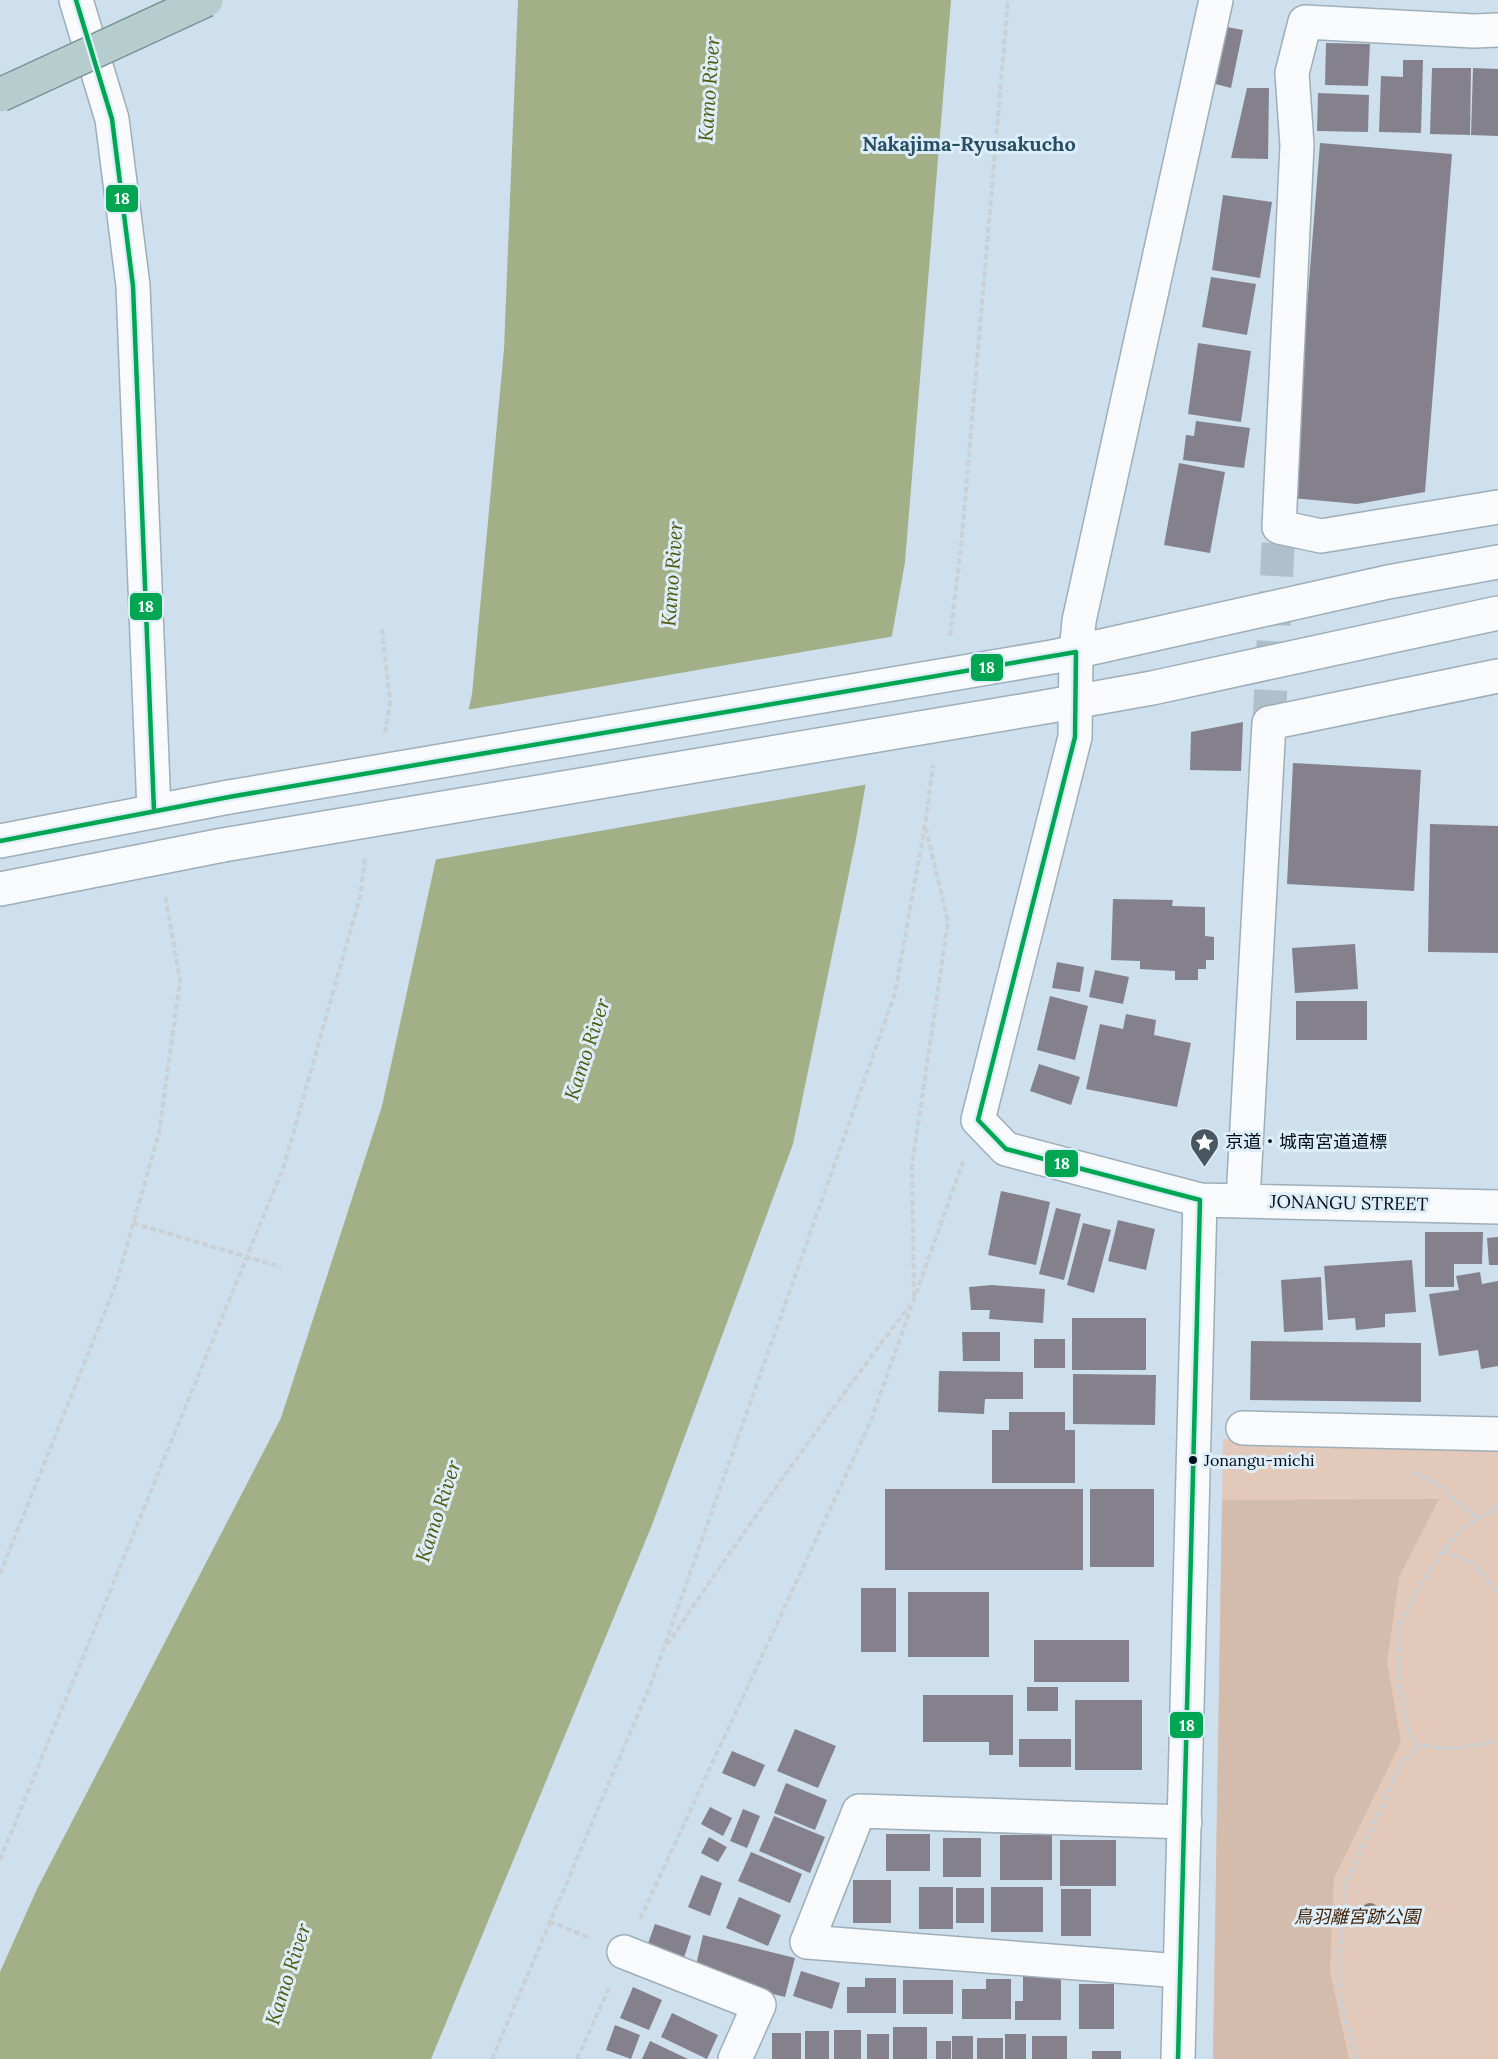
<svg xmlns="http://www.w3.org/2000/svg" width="1498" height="2059" font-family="Lora,'Noto Sans JP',serif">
<rect width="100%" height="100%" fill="#cee0ed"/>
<!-- green -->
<path fill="#e2c9b9" d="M 1223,1439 L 1498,1446 L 1498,2059 L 1213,2059 Z"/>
<!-- forest -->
<path fill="#d3bcac" d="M 1439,1499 L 1399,1577 L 1387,1662 L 1401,1742 L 1334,1878 L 1330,1972 L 1349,2059 L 1213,2059 L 1222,1500 Z"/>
<!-- water -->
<path fill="#a3af86" d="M 518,0 L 951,0 L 905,562 L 856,839 L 793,1144 L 652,1525 L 431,2059 L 0,2059 L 0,1972 L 37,1889 L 281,1418 L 382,1106 L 472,694 L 504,349 Z"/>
<!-- pier -->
<path fill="#cee0ed" d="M 895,636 L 869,784 L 433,860 L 466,710 Z"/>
<!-- building -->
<path fill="#84818c" d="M 1216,25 L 1243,30 L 1231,88 L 1204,81 Z
M 1326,43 L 1370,44 L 1368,86 L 1325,85 Z
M 1403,60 L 1423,60 L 1421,133 L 1379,132 L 1381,76 L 1403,77 Z
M 1432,68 L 1471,68 L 1470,135 L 1430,134 Z
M 1473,68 L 1498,69 L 1498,136 L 1471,135 Z
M 1247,88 L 1269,88 L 1268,159 L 1231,158 Z
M 1318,93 L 1369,95 L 1368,132 L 1317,131 Z
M 1320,143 L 1452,154 L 1425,492 L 1357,504 L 1292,498 Z
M 1223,195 L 1272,202 L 1260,278 L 1212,270 Z
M 1211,277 L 1256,284 L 1247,335 L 1202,327 Z
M 1198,343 L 1251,351 L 1241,422 L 1188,414 Z
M 1196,421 L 1250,428 L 1244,468 L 1183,460 L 1186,435 L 1194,436 Z
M 1179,463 L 1225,472 L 1210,553 L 1164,545 Z
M 1243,722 L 1241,771 L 1190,770 L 1191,732 Z
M 1293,763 L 1421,770 L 1414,891 L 1287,884 Z
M 1430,824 L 1498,826 L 1498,953 L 1428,952 Z
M 1113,899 L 1173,900 L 1172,906 L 1205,907 L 1205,936 L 1214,937 L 1214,960 L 1206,960 L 1206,969 L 1198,969 L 1198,980 L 1175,980 L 1175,971 L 1140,969 L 1140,961 L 1111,960 Z
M 1355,944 L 1358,989 L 1295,993 L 1292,948 Z
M 1057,962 L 1084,967 L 1080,992 L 1052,988 Z
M 1095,970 L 1129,977 L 1123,1004 L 1089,997 Z
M 1050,996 L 1088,1006 L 1075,1060 L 1037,1050 Z
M 1296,1001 L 1367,1001 L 1367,1040 L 1296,1040 Z
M 1126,1014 L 1156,1020 L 1154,1035 L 1191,1043 L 1177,1107 L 1086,1089 L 1100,1024 L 1123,1029 Z
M 1039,1064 L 1080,1077 L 1071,1105 L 1030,1091 Z
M 1001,1191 L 1050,1202 L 1036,1265 L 988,1255 Z
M 1056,1208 L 1081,1214 L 1064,1280 L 1039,1274 Z
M 1118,1220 L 1155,1229 L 1146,1270 L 1108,1261 Z
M 1083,1223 L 1111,1230 L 1094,1293 L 1067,1285 Z
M 1425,1232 L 1483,1232 L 1482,1264 L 1454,1264 L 1454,1287 L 1425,1287 Z
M 1498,1237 L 1498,1265 L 1489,1265 L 1487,1238 Z
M 1412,1260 L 1416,1312 L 1385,1314 L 1385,1327 L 1356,1330 L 1355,1318 L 1328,1320 L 1324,1266 Z
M 1480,1272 L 1482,1284 L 1498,1281 L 1498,1366 L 1481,1369 L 1478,1350 L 1439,1356 L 1429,1294 L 1459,1290 L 1456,1276 Z
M 1321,1277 L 1323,1330 L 1284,1332 L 1281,1280 Z
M 992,1285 L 1045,1289 L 1043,1323 L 989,1319 L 990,1310 L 971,1310 L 969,1287 Z
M 1072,1318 L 1146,1318 L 1146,1370 L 1072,1370 Z
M 962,1332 L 1000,1332 L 1000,1361 L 963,1361 Z
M 1034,1339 L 1065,1339 L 1065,1368 L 1034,1368 Z
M 1251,1341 L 1421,1343 L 1421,1402 L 1250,1400 Z
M 939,1371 L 1023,1372 L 1023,1399 L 985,1399 L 984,1414 L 938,1412 Z
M 1073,1374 L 1156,1375 L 1155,1425 L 1073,1424 Z
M 1009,1412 L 1065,1412 L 1065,1430 L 1075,1430 L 1075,1483 L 992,1483 L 992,1430 L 1009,1430 Z
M 885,1489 L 1083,1489 L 1083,1570 L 885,1570 Z
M 1090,1489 L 1154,1489 L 1154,1567 L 1090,1567 Z
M 861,1588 L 896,1588 L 896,1652 L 861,1652 Z
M 908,1592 L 989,1592 L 989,1657 L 908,1657 Z
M 1034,1640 L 1129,1640 L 1129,1682 L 1034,1682 Z
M 1027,1687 L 1058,1687 L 1058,1711 L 1027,1711 Z
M 923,1695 L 1013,1695 L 1013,1755 L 989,1755 L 989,1742 L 923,1742 Z
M 1075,1700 L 1142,1700 L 1142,1770 L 1075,1770 Z
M 795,1729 L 836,1746 L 818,1788 L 777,1771 Z
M 1019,1739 L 1071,1739 L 1071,1767 L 1019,1767 Z
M 732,1751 L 765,1765 L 755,1787 L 722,1773 Z
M 786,1783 L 827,1800 L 815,1830 L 774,1813 Z
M 710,1807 L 732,1818 L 723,1836 L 701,1824 Z
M 743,1809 L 760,1816 L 747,1848 L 730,1841 Z
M 774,1816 L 825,1837 L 810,1873 L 759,1851 Z
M 886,1834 L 930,1834 L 930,1871 L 886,1871 Z
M 1000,1835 L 1052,1835 L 1052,1880 L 1000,1880 Z
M 709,1837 L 727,1847 L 718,1862 L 701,1853 Z
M 943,1838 L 981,1838 L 981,1877 L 943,1877 Z
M 1060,1840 L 1116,1840 L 1116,1886 L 1060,1886 Z
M 751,1852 L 802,1874 L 790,1903 L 738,1881 Z
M 701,1875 L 722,1883 L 710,1916 L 688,1907 Z
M 853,1880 L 891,1880 L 891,1923 L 853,1923 Z
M 919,1887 L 953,1887 L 953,1929 L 919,1929 Z
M 991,1887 L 1043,1887 L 1043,1932 L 991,1932 Z
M 956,1888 L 984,1888 L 984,1923 L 956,1923 Z
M 1061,1889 L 1091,1889 L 1091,1936 L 1061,1936 Z
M 739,1897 L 781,1915 L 768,1946 L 726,1928 Z
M 655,1924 L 691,1936 L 682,1964 L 645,1952 Z
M 703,1935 L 795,1958 L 785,1997 L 694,1974 Z
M 801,1971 L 840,1983 L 832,2009 L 793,1996 Z
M 1023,1976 L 1061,1976 L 1061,2020 L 1015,2020 L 1015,2001 L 1023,2001 Z
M 865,1978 L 896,1978 L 896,2013 L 847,2013 L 847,1987 L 865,1987 Z
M 986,1979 L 1011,1979 L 1011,2019 L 962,2019 L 962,1989 L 986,1989 Z
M 903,1980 L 953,1980 L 953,2014 L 903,2014 Z
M 1079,1984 L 1114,1984 L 1114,2029 L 1079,2029 Z
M 633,1987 L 662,2000 L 649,2030 L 620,2018 Z
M 672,2013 L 718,2035 L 707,2059 L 661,2037 Z
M 615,2025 L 640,2035 L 631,2059 L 606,2050 Z
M 893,2027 L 927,2027 L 927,2059 L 893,2059 Z
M 834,2030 L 861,2030 L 861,2059 L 834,2059 Z
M 805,2031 L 829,2031 L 829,2059 L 805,2059 Z
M 772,2033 L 801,2033 L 801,2059 L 772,2059 Z
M 867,2034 L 889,2034 L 889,2059 L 867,2059 Z
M 1005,2034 L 1026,2034 L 1026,2059 L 1005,2059 Z
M 952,2036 L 973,2036 L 973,2059 L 952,2059 Z
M 1032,2036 L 1067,2036 L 1067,2059 L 1032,2059 Z
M 977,2038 L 1003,2038 L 1003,2059 L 977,2059 Z
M 650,2041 L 688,2059 L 642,2059 Z
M 936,2041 L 951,2041 L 951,2059 L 936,2059 Z
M 1092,2051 L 1121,2051 L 1121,2059 L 1092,2059 Z"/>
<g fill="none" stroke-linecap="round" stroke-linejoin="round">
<!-- minor-tunnel -->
<path stroke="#afc0cd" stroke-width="33" stroke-dasharray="33 16" stroke-linecap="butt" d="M 1269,723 L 1279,527"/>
<defs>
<path id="minor" d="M 76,0 L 112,119 L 133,286 L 154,811
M 1216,0 L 1079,621 L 1076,652 L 1075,737 L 978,1120 L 1006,1149 L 1200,1200 L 1498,1207
M 1498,30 L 1474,31 L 1305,22 L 1292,73 L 1297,145 L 1279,527 L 1321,536 L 1498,507
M 1243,1200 L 1269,723 L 1498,676
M 1243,1428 L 1498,1434
M 624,1952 L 759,2005 L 735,2059
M 1180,1971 L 807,1942 L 859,1811 L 1185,1822"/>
<path id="tertiary" d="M 1052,657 L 1388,582 L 1498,562
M 1045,707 L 1152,688 L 1498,613
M 0,841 L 229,797
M 0,889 L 223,845
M 1178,2059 L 1200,1200"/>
</defs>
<!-- minor casing -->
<use href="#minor" stroke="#9eaeb9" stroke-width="36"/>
<!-- tertiary casing -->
<use href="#tertiary" stroke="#9eaeb9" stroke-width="36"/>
<!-- path -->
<path stroke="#cbd0d4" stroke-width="4" stroke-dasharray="6 3" stroke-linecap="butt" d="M 382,629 L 390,701 L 385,733
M 950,636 L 961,548 L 1008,0
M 133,1223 L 281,1267
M 914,1296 L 912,1165 L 948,922 L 926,829
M 1413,1472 L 1434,1482 L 1478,1519
M 1498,1506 L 1462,1529 L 1443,1551 L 1416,1592 L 1399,1626 L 1400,1691 L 1409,1733 L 1418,1745 L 1450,1749 L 1498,1741
M 1443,1551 L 1471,1562 L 1498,1592
M 0,1574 L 116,1284 L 159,1133 L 180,981 L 165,894
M 667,1645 C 745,1529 826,1416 910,1305
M 0,1860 L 284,1166 L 360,897 L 365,859
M 640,1919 L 870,1423 L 964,1159
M 549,1921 L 590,1938
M 492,2059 L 652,1681 L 895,993 L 925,825 L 933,765
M 577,2059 L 610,1986
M 1356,2059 L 1341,2002 L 1338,1974 L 1345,1889 L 1348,1878 L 1401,1765 L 1418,1745"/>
<!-- minor -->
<use href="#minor" stroke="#f8fafc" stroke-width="33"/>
<!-- tertiary -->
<use href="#tertiary" stroke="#f8fafc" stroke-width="33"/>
<defs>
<path id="tertiary-bridge" d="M 229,797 L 1052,657
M 223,845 L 1045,707"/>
<path id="motorway-bridge" d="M 0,95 L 206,0"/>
</defs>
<!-- tertiary-bridge casing -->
<use href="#tertiary-bridge" stroke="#9eaeb9" stroke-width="36" stroke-linecap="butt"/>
<!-- motorway-bridge casing -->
<use href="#motorway-bridge" stroke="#739396" stroke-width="36" stroke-linecap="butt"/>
<!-- tertiary-bridge -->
<use href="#tertiary-bridge" stroke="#f8fafc" stroke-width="33"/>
<!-- motorway-bridge -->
<use href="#motorway-bridge" stroke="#b5cdcc" stroke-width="33"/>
<defs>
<path id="bus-1" d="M 76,0 L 112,119 L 133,286 L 154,811
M 0,841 L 229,797 L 1076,652 L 1075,737 L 978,1120 L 1006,1149 L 1200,1200 L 1178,2059"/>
</defs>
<!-- bus-1 casing -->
<use href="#bus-1" stroke="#ddeef9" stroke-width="9"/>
<!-- bus-1 -->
<use href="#bus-1" stroke="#00a651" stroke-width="4.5"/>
</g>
<!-- trees -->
<circle fill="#82756b" cx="1370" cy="1912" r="9"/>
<!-- icons -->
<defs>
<symbol id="sight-pin" viewBox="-11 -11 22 30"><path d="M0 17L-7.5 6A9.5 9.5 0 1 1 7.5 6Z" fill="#495761" stroke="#ddeef9"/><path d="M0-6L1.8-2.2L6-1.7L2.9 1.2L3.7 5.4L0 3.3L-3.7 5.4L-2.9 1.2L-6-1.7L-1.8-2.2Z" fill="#fff"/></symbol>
</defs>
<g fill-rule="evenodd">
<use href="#sight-pin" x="1188" y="1126" width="33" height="45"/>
</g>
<!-- markers -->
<circle fill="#010d16" stroke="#ddeef9" stroke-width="2" cx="1193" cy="1460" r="5"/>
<g text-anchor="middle" stroke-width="6" stroke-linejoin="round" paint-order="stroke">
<!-- bus labels -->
<g font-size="16" fill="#010d16" stroke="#ddeef9" text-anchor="start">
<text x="1204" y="1466">Jonangu-michi</text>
</g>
<!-- poi labels -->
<g font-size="18" fill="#010d16" stroke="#ddeef9" text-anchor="start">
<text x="1225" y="1148">京道・城南宮道道標</text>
</g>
<!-- street labels -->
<g font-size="18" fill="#010d16" stroke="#ddeef9">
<text transform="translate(1349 1203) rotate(1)" y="6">JONANGU STREET</text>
</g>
<!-- park labels -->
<g font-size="18" font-style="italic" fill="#431e00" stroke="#ddeef9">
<text x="1357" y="1923">鳥羽離宮跡公園</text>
</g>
<!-- water labels -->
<g font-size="20" font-style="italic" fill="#51590e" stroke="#ddeef9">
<text transform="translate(709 89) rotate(-86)" y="7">Kamo River</text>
<text transform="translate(672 574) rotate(-86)" y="7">Kamo River</text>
<text transform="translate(587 1049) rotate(-72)" y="7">Kamo River</text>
<text transform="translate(438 1511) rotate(-72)" y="7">Kamo River</text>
<text transform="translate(288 1974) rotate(-72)" y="7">Kamo River</text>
</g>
<!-- neighbourhood labels -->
<g font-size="20" font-weight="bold" fill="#264e65" stroke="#ddeef9">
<text x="969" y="151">Nakajima-Ryusakucho</text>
</g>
</g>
<g stroke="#ddeef9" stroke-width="2">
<rect x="105" y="184" width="34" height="29" rx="6" fill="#00a651"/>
<rect x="129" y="592" width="34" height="29" rx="6" fill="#00a651"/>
<rect x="970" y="653" width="34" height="29" rx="6" fill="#00a651"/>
<rect x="1044" y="1149" width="35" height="29" rx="6" fill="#00a651"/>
<rect x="1169" y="1711" width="35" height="28" rx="6" fill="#00a651"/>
</g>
<g font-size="16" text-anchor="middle" font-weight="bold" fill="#fff">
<text x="122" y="204">18</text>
<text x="146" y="612">18</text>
<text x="987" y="673">18</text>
<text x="1062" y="1169">18</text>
<text x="1187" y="1731">18</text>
</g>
</svg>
